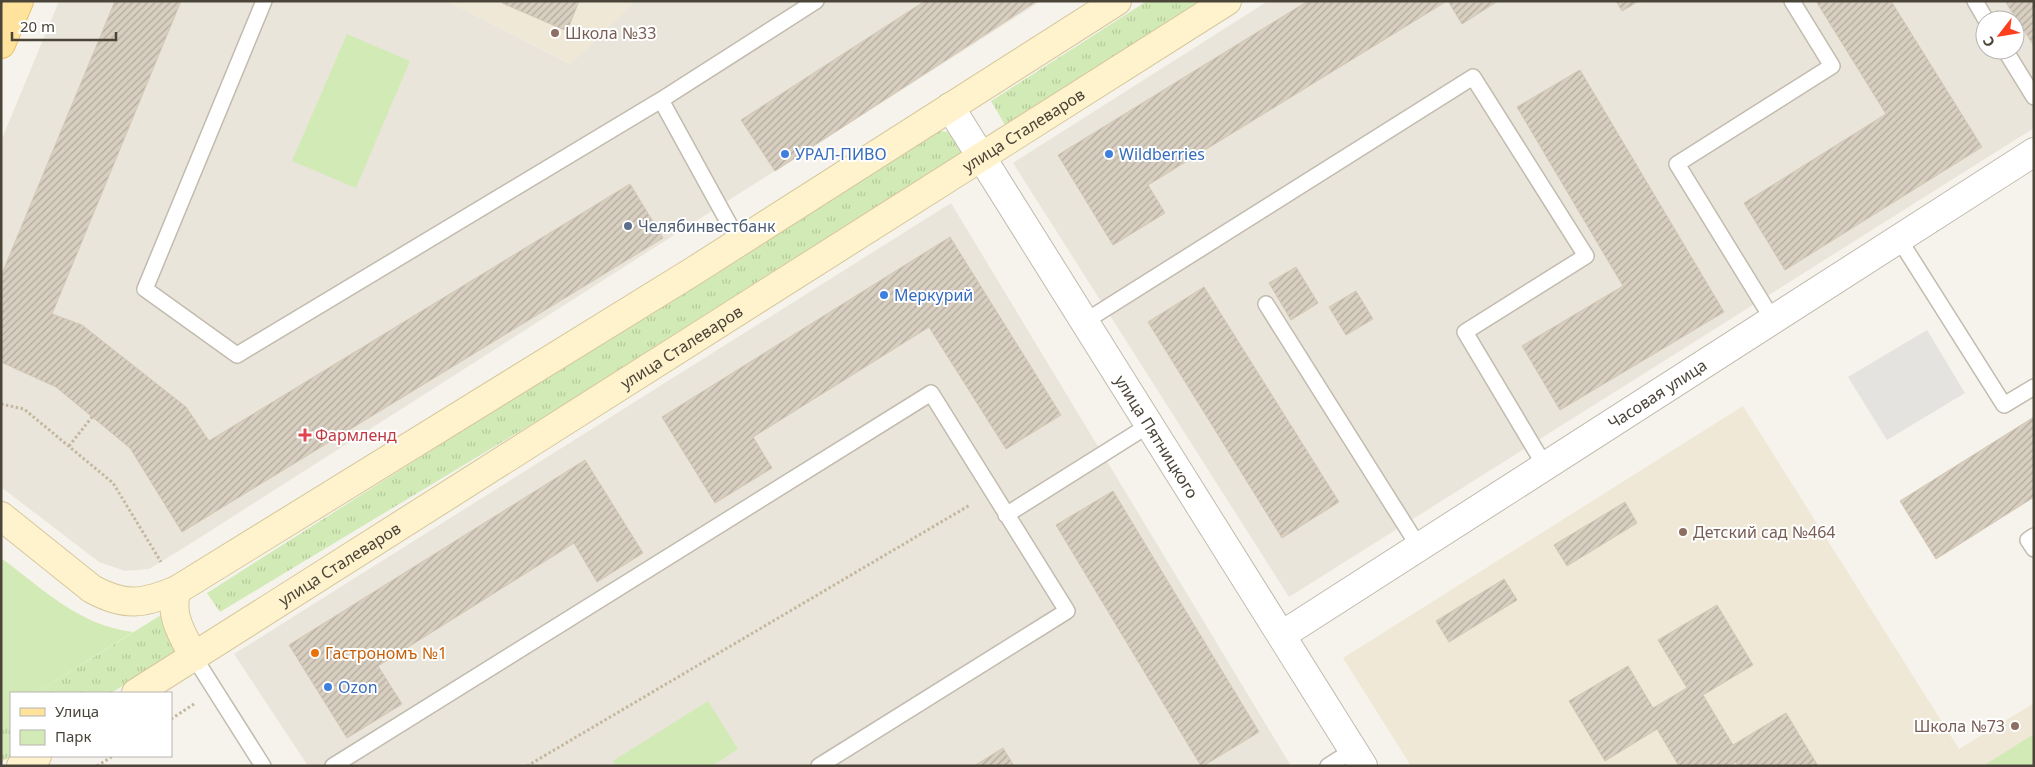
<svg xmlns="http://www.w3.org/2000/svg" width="2035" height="767" font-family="'Noto Sans',sans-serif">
<defs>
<pattern id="grass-tufts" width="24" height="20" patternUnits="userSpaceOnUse" patternTransform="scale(1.25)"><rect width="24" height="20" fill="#d2eab5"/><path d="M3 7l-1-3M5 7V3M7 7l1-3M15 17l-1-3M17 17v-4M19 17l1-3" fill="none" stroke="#b6ca9c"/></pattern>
<pattern id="building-hatch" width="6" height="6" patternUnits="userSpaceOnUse" patternTransform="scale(1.25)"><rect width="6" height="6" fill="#d8cfc1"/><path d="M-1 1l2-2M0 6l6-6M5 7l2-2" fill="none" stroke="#b1aa9e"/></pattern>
</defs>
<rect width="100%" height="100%" fill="#f6f3ec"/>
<!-- residential -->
<path fill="#eae5da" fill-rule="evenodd" d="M 59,1 L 447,1 L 570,64 L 635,1 L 1041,1 L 185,547 L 149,569 L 125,571 L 99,562 L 1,487 L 1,141 Z
M 1268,1 L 2034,1 L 2034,128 L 1289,597 L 1013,163 ZM 1985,20 L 2015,20 L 2015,50 L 1985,50 Z
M 951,203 L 1291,766 L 308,766 L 234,654 Z"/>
<!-- education -->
<path fill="#efe8d6" d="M 447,1 L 635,1 L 570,64 Z
M 1743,406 L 1959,749 L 2034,703 L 2034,766 L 1411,766 L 1343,658 Z"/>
<!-- grass -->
<path fill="url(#grass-tufts)" d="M 1147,1 L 1204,1 L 1005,125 L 991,101 Z
M 935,130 L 948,132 L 962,153 L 958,167 L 220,612 L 207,593 Z
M 161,615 L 178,652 L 111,693 L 36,693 Z
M 11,709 L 11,756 L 1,762 L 1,715 Z"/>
<!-- park -->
<path fill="#d2eab5" d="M 347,34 L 410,61 L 356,188 L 292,161 Z
M 1,558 C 43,589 80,626 133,632 L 36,693 L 11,693 L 11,709 L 1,715 Z
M 708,701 L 738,749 L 712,766 L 616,766 L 613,761 Z
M 2034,734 L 2034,766 L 1983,766 Z"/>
<!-- parking -->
<path fill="#e5e3e0" d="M 1927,330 L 1965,393 L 1887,440 L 1848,377 Z"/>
<!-- building -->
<path fill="url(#building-hatch)" stroke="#d3c7b4" d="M 115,1 L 181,1 L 52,314 L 82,325 L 186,407 L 209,441 L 630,184 L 663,238 L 182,532 L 130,448 L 56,387 L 1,362 L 1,276 Z
M 503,1 L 579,1 L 567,31 L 502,3 Z
M 925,1 L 1037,1 L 775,171 L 741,120 Z
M 1308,1 L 1447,1 L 1148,185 L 1165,213 L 1113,245 L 1058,155 Z
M 1448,1 L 1498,1 L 1462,24 Z
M 1616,1 L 1639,1 L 1622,11 Z
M 1816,1 L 1891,1 L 1982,147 L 1785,270 L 1744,203 L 1886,114 Z
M 2005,1 L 2034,1 L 2034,46 Z
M 1580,70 L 1724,312 L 1560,410 L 1522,346 L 1623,286 L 1517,107 Z
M 950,237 L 1061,415 L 1006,449 L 929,327 L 753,437 L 772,468 L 715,503 L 662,417 Z
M 1296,267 L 1318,303 L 1291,320 L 1269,283 Z
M 1204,287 L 1339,502 L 1282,538 L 1148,322 Z
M 1356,291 L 1373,319 L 1346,335 L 1329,307 Z
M 2034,417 L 2034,497 L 1936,559 L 1900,501 Z
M 585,460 L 643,553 L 597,582 L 574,543 L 378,666 L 402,704 L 347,738 L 289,645 Z
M 1113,491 L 1259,732 L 1203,766 L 1201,766 L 1056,525 Z
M 1625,502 L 1637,523 L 1567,566 L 1554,545 Z
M 1504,579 L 1517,600 L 1449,642 L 1436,621 Z
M 1717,605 L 1753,665 L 1703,695 L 1733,745 L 1786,713 L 1818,766 L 1738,766 L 1736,762 L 1730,766 L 1679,766 L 1657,729 L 1605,761 L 1569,701 L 1628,666 L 1653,708 L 1687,688 L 1658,640 Z
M 1003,748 L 1014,766 L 974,766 Z"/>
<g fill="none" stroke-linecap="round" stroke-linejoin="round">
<defs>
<path id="lane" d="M 264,1 L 145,289 L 237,355 L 661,100 L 816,1
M 1975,1 L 1986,20
M 2005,50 L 2034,97
M 661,100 L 739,242
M 1899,239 L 2004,405 L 2034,387
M 1266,304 L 1419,547
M 1773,320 L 1677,164 L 1832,66 L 1792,1
M 1084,322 L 1473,77 L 1586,256 L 1465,332 L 1545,466
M 1006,515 L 1149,425
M 2034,536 L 2028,540 L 2034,549
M 194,657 L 263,766
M 333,766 L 931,393 L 1067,611 L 819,766
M 1328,766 L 1353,750"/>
<g id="street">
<path id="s1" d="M 950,107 L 1363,766"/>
<path id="s2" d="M 1282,635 L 2034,152"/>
</g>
<g id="secondary">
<path d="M 1,516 L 92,589 C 125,607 143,604 177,590 L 692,272 L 1117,1"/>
<path d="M 177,590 C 168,614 183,636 194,657"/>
<path id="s3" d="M 136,693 L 1227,1"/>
<path d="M 21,766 L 37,756"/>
</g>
<path id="primary" d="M 1,44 L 19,1"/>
</defs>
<!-- lane casing -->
<use href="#lane" stroke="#c2bbae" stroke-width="18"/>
<!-- street casing -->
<use href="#street" stroke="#c2bbae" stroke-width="30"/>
<!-- secondary casing -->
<use href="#secondary" stroke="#d6c79b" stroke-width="30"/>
<!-- primary casing -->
<use href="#primary" stroke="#e6c16a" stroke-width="30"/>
<!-- path -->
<path stroke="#c4b79f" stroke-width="3" stroke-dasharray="2.5 2.5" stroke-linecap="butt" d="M 1,404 L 24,409 L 113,483 L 161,562
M 69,446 L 92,417
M 171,719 L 194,704
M 97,766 L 113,756
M 527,766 L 970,505"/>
<!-- lane -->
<use href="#lane" stroke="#fff" stroke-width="15"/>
<!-- street -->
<use href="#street" stroke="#fff" stroke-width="28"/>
<!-- secondary -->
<use href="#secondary" stroke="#fff3cd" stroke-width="28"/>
<!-- primary -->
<use href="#primary" stroke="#ffe39c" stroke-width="28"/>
</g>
<!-- markers -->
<g fill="#8d6e63" stroke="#fff" stroke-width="2">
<circle cx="555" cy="33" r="5"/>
<circle cx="1683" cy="532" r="5"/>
<circle cx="2015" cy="726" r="5"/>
</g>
<g fill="#3f7fe0" stroke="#fff" stroke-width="2">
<circle cx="785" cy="154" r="5"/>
<circle cx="1109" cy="154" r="5"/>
<circle cx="884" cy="295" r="5"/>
<circle cx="328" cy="687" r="5"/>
</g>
<circle fill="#5c6f8a" stroke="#fff" stroke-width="2" cx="628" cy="226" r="5"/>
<path fill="#e0444e" stroke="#fff" stroke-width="2" d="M302.5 427.5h5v5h5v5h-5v5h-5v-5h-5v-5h5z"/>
<circle fill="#e8710a" stroke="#fff" stroke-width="2" cx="315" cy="653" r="5"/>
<g text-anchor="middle" stroke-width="4" stroke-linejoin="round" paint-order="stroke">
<!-- education labels -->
<g font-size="16" fill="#785e54" stroke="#fff" text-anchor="start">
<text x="565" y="39">Школа №33</text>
<text x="1693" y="538">Детский сад №464</text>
<text x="2005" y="732" text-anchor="end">Школа №73</text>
</g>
<!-- street labels -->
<g font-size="16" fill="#4b4439" stroke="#fff">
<text dy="6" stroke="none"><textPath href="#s3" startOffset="1051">улица Сталеваров</textPath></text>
<text dy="6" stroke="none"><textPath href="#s3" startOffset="646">улица Сталеваров</textPath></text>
<text dy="6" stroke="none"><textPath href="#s2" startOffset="446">Часовая улица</textPath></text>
<text dy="6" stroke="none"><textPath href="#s1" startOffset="389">улица Пятницкого</textPath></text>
<text dy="6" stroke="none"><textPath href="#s3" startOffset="241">улица Сталеваров</textPath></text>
</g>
<!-- shop labels -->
<g font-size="16" fill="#366cbe" stroke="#fff" text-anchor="start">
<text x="795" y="160">УРАЛ-ПИВО</text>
<text x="1119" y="160">Wildberries</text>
<text x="894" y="301">Меркурий</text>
<text x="338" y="693">Ozon</text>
</g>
<!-- service labels -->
<g font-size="16" fill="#4e5e75" stroke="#fff" text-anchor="start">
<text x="638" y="232">Челябинвестбанк</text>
</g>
<!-- health labels -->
<g font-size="16" fill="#be3a42" stroke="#fff" text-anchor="start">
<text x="315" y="441">Фармленд</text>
</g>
<!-- food labels -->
<g font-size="16" fill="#c56008" stroke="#fff" text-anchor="start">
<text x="325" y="659">Гастрономъ №1</text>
</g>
</g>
<!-- border -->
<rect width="2035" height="767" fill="none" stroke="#4b4439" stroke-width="5"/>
<!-- legend -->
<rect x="10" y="692" width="162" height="65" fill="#ffffff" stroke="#b7b4b0"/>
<rect x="20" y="708" width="25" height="8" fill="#ffe39c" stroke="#b7b4b0"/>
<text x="55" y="717" font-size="15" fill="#4b4439">Улица</text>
<rect x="20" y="730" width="25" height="15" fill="#d2eab5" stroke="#b7b4b0"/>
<text x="55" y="742" font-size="15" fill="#4b4439">Парк</text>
<!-- north arrow -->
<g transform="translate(2000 35) rotate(239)"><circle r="24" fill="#ffffff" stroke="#b7b4b0"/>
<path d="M0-4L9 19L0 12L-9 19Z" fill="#fc3f1d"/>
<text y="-8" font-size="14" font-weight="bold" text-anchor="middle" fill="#4b4439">С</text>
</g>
<!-- scale -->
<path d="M12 32v8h104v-8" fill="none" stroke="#4b4439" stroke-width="2.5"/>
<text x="20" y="32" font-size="15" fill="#4b4439" stroke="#ffffff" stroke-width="4" paint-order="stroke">20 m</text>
</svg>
